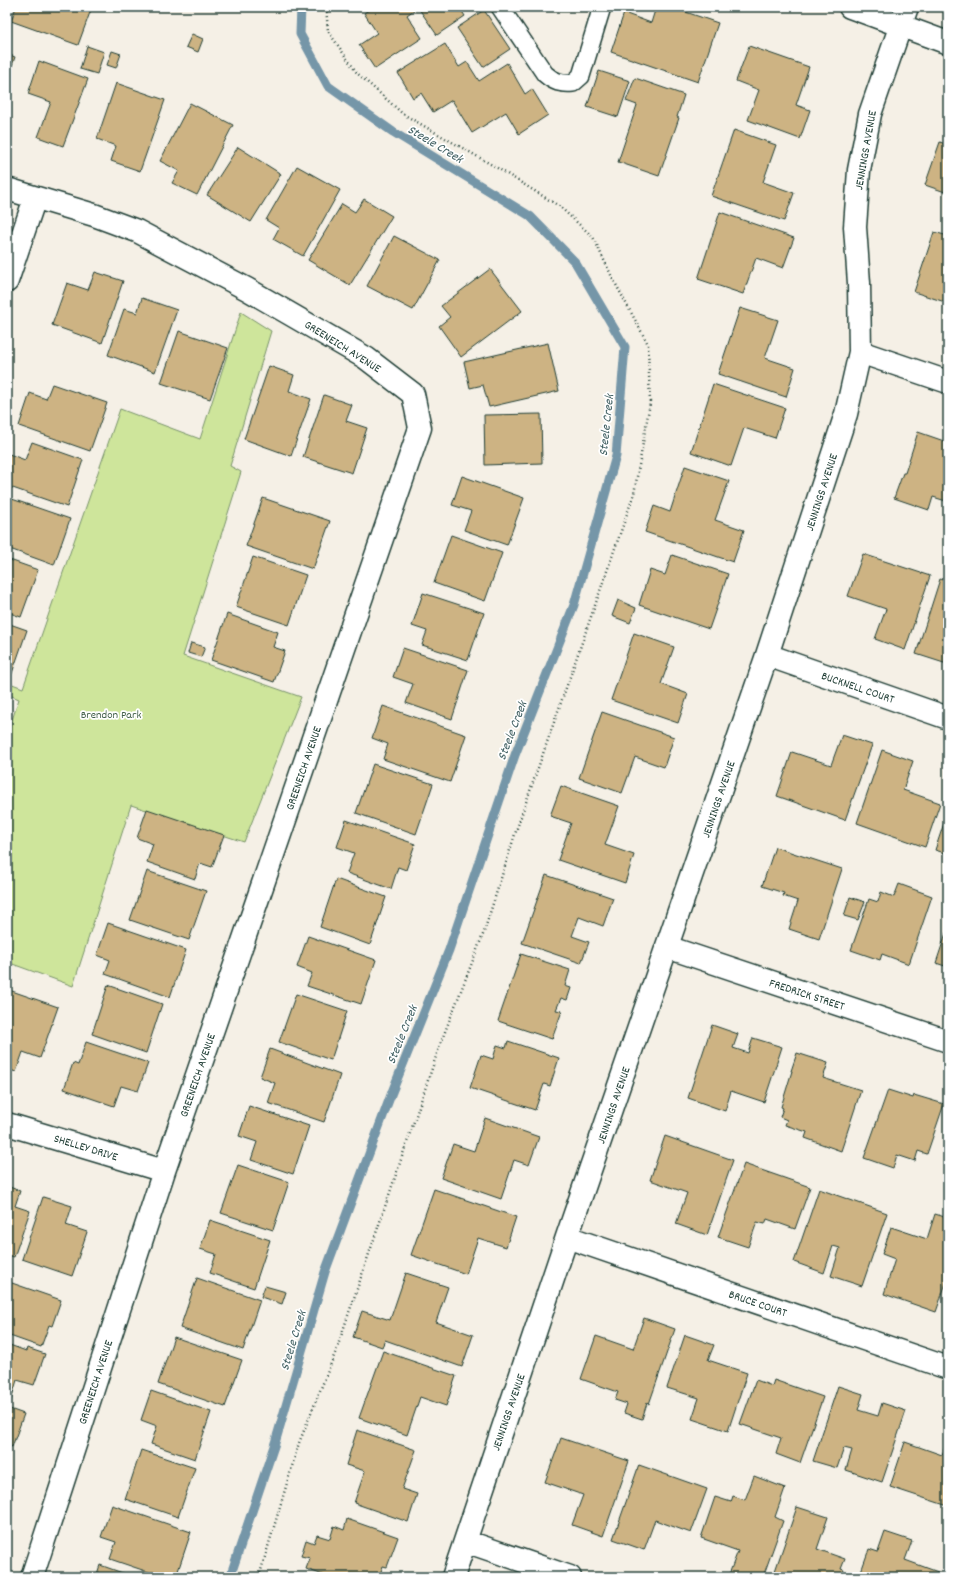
<svg xmlns="http://www.w3.org/2000/svg" width="955" height="1584" font-family="Dekko,sans-serif">
<rect width="100%" height="100%" fill="#f5f0e6"/>
<filter id="ink" filterUnits="userSpaceOnUse"><feTurbulence type="fractalNoise" baseFrequency=".025" numOctaves="2"/><feDisplacementMap in="SourceGraphic" scale="8" xChannelSelector="R" yChannelSelector="G"/><feConvolveMatrix kernelMatrix="1 2 1 2 8 2 1 2 1" color-interpolation-filters="sRGB"/></filter>
<g filter="url(#ink)">
<!-- green -->
<path fill="#cee59b" stroke="#769168" d="M 241,312 L 271,331 L 230,466 L 241,472 L 183,656 L 301,697 L 244,842 L 131,805 L 73,986 L 7,962 L 7,735 L 19,699 L 7,694 L 7,682 L 23,688 L 120,409 L 200,439 Z"/>
<g fill="none" stroke-linecap="round" stroke-linejoin="round">
<!-- stream -->
<path stroke="#7596a8" stroke-width="9" d="M 230,1577 L 275,1443 L 325,1272 L 392,1092 L 449,950 L 515,755 L 574,605 L 616,456 L 625,347 L 575,262 L 530,216 L 393,132 L 328,86 L 300,34 L 301,7"/>
</g>
<!-- building -->
<path fill="#cdb383" stroke="#1f3d34" d="M 16,7 L 92,7 L 78,45 L 11,21 Z
M 369,7 L 418,7 L 407,15 L 422,38 L 375,69 L 359,45 L 377,33 L 364,13 L 370,9 Z
M 422,7 L 459,7 L 465,16 L 437,35 L 419,9 Z
M 656,7 L 671,7 L 718,23 L 698,82 L 611,52 L 624,13 L 651,23 Z
M 484,10 L 510,49 L 483,67 L 457,28 Z
M 192,34 L 203,39 L 198,52 L 186,47 Z
M 445,44 L 459,67 L 467,62 L 479,81 L 507,63 L 525,94 L 532,89 L 548,115 L 519,134 L 506,112 L 472,133 L 452,100 L 433,112 L 421,93 L 413,98 L 398,73 Z
M 87,46 L 104,52 L 97,74 L 80,69 Z
M 749,46 L 809,67 L 796,105 L 810,110 L 800,139 L 748,120 L 759,90 L 736,81 Z
M 112,51 L 121,54 L 116,68 L 107,65 Z
M 7,54 L 15,57 L 7,80 Z
M 39,61 L 88,79 L 63,146 L 38,137 L 51,102 L 28,94 Z
M 599,71 L 630,81 L 618,117 L 587,107 Z
M 635,78 L 684,95 L 677,117 L 679,118 L 659,176 L 618,162 L 637,105 L 626,101 Z
M 116,83 L 165,100 L 140,171 L 111,161 L 116,146 L 97,139 Z
M 190,103 L 233,125 L 197,195 L 172,183 L 179,171 L 160,161 Z
M 734,130 L 776,145 L 763,182 L 794,193 L 784,221 L 711,196 Z
M 940,142 L 948,145 L 948,193 L 925,185 Z
M 238,147 L 281,174 L 251,222 L 207,195 Z
M 297,166 L 340,190 L 303,256 L 273,239 L 279,228 L 266,220 Z
M 364,199 L 392,216 L 350,285 L 308,260 L 342,204 L 355,212 Z
M 720,212 L 794,238 L 783,268 L 756,258 L 743,294 L 698,279 Z
M 934,232 L 948,236 L 948,303 L 914,292 Z
M 394,236 L 440,260 L 413,310 L 367,286 Z
M 490,269 L 522,311 L 461,357 L 439,326 L 450,317 L 441,306 Z
M 95,272 L 123,281 L 102,343 L 52,325 L 67,283 L 88,290 Z
M 142,298 L 177,310 L 155,372 L 108,355 L 124,309 L 137,313 Z
M 740,308 L 778,320 L 765,358 L 795,368 L 786,397 L 718,374 Z
M 179,331 L 228,348 L 210,399 L 161,383 Z
M 548,343 L 559,391 L 489,407 L 483,385 L 470,388 L 464,362 Z
M 269,366 L 294,375 L 289,391 L 311,399 L 291,456 L 244,439 Z
M 52,384 L 107,403 L 90,451 L 19,426 L 30,393 L 46,399 Z
M 713,384 L 785,408 L 775,438 L 744,428 L 731,466 L 691,452 Z
M 324,395 L 352,405 L 346,421 L 367,428 L 352,473 L 303,457 Z
M 541,414 L 542,463 L 485,465 L 484,415 Z
M 918,432 L 944,441 L 946,435 L 948,435 L 948,495 L 946,501 L 933,497 L 929,510 L 894,498 L 903,473 L 905,473 Z
M 32,442 L 83,460 L 67,507 L 7,486 L 7,461 L 9,454 L 25,460 Z
M 685,466 L 729,481 L 715,520 L 744,530 L 733,562 L 645,532 L 654,506 L 670,512 Z
M 462,476 L 524,498 L 507,545 L 464,530 L 471,511 L 452,505 Z
M 9,498 L 70,519 L 54,565 L 7,548 L 7,504 Z
M 263,498 L 330,521 L 313,569 L 246,546 Z
M 451,535 L 502,553 L 485,601 L 434,583 Z
M 863,554 L 930,576 L 905,650 L 875,639 L 886,609 L 848,596 Z
M 672,555 L 728,574 L 709,629 L 639,605 L 650,570 L 665,575 Z
M 253,557 L 306,575 L 289,625 L 236,607 Z
M 7,559 L 38,570 L 21,617 L 7,612 Z
M 940,579 L 948,582 L 948,660 L 947,664 L 916,654 Z
M 423,593 L 484,613 L 468,660 L 422,645 L 427,631 L 412,626 Z
M 618,600 L 636,608 L 630,623 L 612,616 Z
M 227,614 L 278,632 L 273,647 L 285,651 L 274,682 L 211,660 Z
M 7,623 L 27,630 L 10,679 L 7,678 Z
M 634,633 L 674,647 L 661,684 L 688,694 L 678,723 L 611,700 Z
M 191,643 L 205,647 L 201,657 L 188,653 Z
M 403,648 L 468,670 L 452,719 L 406,703 L 413,684 L 393,677 Z
M 383,706 L 466,735 L 450,782 L 383,759 L 388,744 L 372,738 Z
M 602,712 L 674,737 L 664,767 L 635,757 L 622,793 L 579,778 Z
M 842,735 L 872,745 L 845,820 L 777,796 L 792,752 L 831,765 Z
M 882,750 L 913,761 L 903,790 L 940,803 L 925,847 L 857,823 Z
M 373,764 L 433,784 L 416,834 L 356,813 Z
M 561,786 L 619,806 L 605,845 L 634,855 L 625,883 L 558,860 L 571,823 L 550,816 Z
M 147,809 L 224,835 L 212,867 L 200,863 L 195,879 L 147,862 L 153,844 L 137,838 Z
M 948,811 L 948,854 L 935,850 Z
M 346,820 L 415,844 L 406,870 L 398,867 L 391,889 L 347,873 L 354,853 L 337,847 Z
M 775,847 L 842,869 L 819,939 L 789,929 L 798,901 L 783,896 L 784,893 L 762,886 Z
M 147,871 L 206,891 L 189,940 L 130,920 Z
M 546,875 L 613,898 L 603,926 L 579,917 L 572,936 L 589,942 L 581,963 L 522,943 Z
M 336,879 L 386,897 L 370,945 L 320,927 Z
M 899,884 L 932,896 L 909,964 L 882,954 L 880,960 L 851,950 L 869,899 L 878,902 L 881,892 L 894,897 Z
M 850,897 L 865,902 L 858,920 L 844,916 Z
M 108,923 L 186,950 L 170,997 L 105,974 L 110,960 L 97,955 Z
M 948,927 L 948,967 L 936,963 Z
M 308,936 L 376,960 L 361,1004 L 307,986 L 312,973 L 297,967 Z
M 521,954 L 570,970 L 565,986 L 571,988 L 567,1000 L 561,998 L 556,1010 L 562,1011 L 552,1039 L 498,1021 Z
M 108,985 L 162,1004 L 146,1053 L 92,1034 Z
M 9,990 L 58,1007 L 40,1058 L 23,1052 L 16,1072 L 7,1069 L 7,996 Z
M 296,994 L 347,1011 L 331,1060 L 279,1042 Z
M 712,1025 L 738,1034 L 733,1048 L 748,1053 L 753,1038 L 782,1047 L 764,1102 L 731,1091 L 725,1111 L 688,1098 Z
M 508,1041 L 559,1058 L 550,1086 L 544,1084 L 535,1110 L 470,1088 L 481,1055 L 493,1059 L 497,1045 L 506,1048 Z
M 86,1042 L 148,1063 L 138,1091 L 121,1086 L 114,1106 L 64,1089 L 73,1063 L 78,1065 Z
M 270,1049 L 340,1075 L 324,1122 L 268,1103 L 275,1083 L 260,1077 Z
M 797,1053 L 828,1063 L 823,1078 L 861,1090 L 841,1151 L 805,1138 L 807,1132 L 785,1125 L 787,1120 L 780,1117 L 783,1108 L 781,1107 L 792,1071 L 791,1071 Z
M 888,1090 L 913,1098 L 914,1095 L 944,1104 L 927,1154 L 918,1151 L 915,1161 L 897,1155 L 893,1168 L 864,1158 Z
M 249,1106 L 309,1126 L 293,1174 L 251,1160 L 257,1142 L 239,1136 Z
M 485,1118 L 539,1137 L 529,1165 L 514,1160 L 501,1199 L 441,1178 L 453,1144 L 474,1151 Z
M 665,1136 L 733,1160 L 707,1235 L 676,1224 L 687,1193 L 650,1180 Z
M 744,1164 L 810,1187 L 795,1229 L 767,1219 L 765,1224 L 757,1222 L 748,1247 L 718,1237 Z
M 238,1165 L 289,1182 L 273,1230 L 221,1213 Z
M 7,1186 L 20,1191 L 15,1206 L 30,1211 L 14,1257 L 7,1255 Z
M 434,1189 L 516,1217 L 506,1247 L 478,1238 L 466,1274 L 411,1255 Z
M 819,1189 L 887,1213 L 862,1286 L 831,1276 L 840,1248 L 833,1246 L 824,1273 L 794,1262 Z
M 43,1197 L 72,1206 L 66,1225 L 87,1232 L 72,1276 L 22,1259 Z
M 935,1214 L 948,1218 L 948,1277 L 936,1312 L 884,1294 L 895,1259 L 882,1254 L 891,1227 L 927,1239 Z
M 210,1220 L 270,1240 L 254,1288 L 210,1273 L 216,1254 L 200,1249 Z
M 406,1273 L 448,1287 L 436,1322 L 473,1335 L 462,1367 L 385,1340 L 382,1347 L 353,1337 L 362,1311 L 390,1320 Z
M 197,1278 L 260,1300 L 243,1350 L 180,1328 Z
M 9,1282 L 61,1300 L 52,1326 L 49,1325 L 41,1347 L 7,1335 L 7,1289 Z
M 265,1286 L 286,1292 L 282,1304 L 261,1297 Z
M 644,1318 L 675,1329 L 649,1404 L 647,1403 L 642,1419 L 624,1413 L 627,1404 L 615,1400 L 618,1392 L 581,1379 L 596,1336 L 633,1349 Z
M 685,1335 L 714,1345 L 708,1360 L 747,1373 L 728,1431 L 692,1419 L 699,1398 L 667,1388 Z
M 174,1337 L 242,1360 L 225,1407 L 158,1384 Z
M 7,1344 L 26,1351 L 27,1348 L 45,1354 L 34,1385 L 17,1380 L 11,1400 L 7,1398 Z
M 383,1351 L 456,1376 L 446,1406 L 420,1397 L 407,1435 L 359,1418 Z
M 756,1380 L 772,1386 L 774,1380 L 823,1397 L 800,1463 L 776,1454 L 781,1438 L 740,1424 Z
M 838,1386 L 863,1394 L 858,1410 L 878,1416 L 882,1403 L 906,1411 L 882,1482 L 846,1470 L 852,1450 L 844,1448 L 837,1468 L 813,1461 Z
M 151,1391 L 211,1412 L 195,1459 L 151,1444 L 157,1426 L 141,1420 Z
M 7,1408 L 24,1414 L 12,1447 L 7,1445 Z
M 357,1430 L 416,1450 L 402,1489 L 417,1494 L 408,1522 L 354,1503 L 365,1471 L 346,1465 Z
M 561,1438 L 629,1461 L 603,1536 L 572,1525 L 583,1495 L 545,1482 Z
M 948,1438 L 948,1506 L 890,1487 L 905,1442 L 942,1455 Z
M 141,1450 L 195,1468 L 178,1517 L 125,1499 Z
M 639,1465 L 707,1489 L 691,1533 L 655,1520 L 644,1550 L 613,1539 Z
M 754,1476 L 785,1488 L 775,1517 L 783,1521 L 763,1577 L 728,1577 L 738,1551 L 701,1538 L 715,1497 L 731,1502 L 733,1496 L 745,1500 Z
M 112,1505 L 191,1532 L 176,1577 L 163,1577 L 110,1559 L 116,1542 L 101,1537 Z
M 797,1507 L 828,1517 L 817,1549 L 845,1559 L 841,1569 L 844,1570 L 841,1577 L 773,1577 Z
M 347,1519 L 398,1537 L 387,1567 L 383,1566 L 379,1577 L 329,1577 L 306,1569 L 310,1558 L 301,1556 L 306,1540 L 314,1543 L 317,1535 L 330,1539 L 334,1526 L 344,1530 Z
M 885,1532 L 912,1541 L 905,1560 L 938,1572 L 936,1577 L 859,1577 L 869,1549 L 878,1552 Z
M 100,1565 L 134,1577 L 96,1577 Z"/>
<g fill="none" stroke-linecap="round" stroke-linejoin="round">
<defs>
<path id="service" d="M 500,7 L 545,74 C 554,82 561,84 573,83 L 581,76 L 602,7"/>
<path id="minor" d="M 850,7 L 948,43
M 7,189 L 94,215 L 137,231 L 247,289 L 366,358 L 413,394 L 420,428 L 164,1171 L 32,1577
M 7,281 L 35,198
M 860,352 L 948,382
M 767,655 L 948,718
M 667,947 L 948,1041
M 7,1124 L 164,1171
M 567,1237 L 948,1368
M 465,1541 L 570,1577
M 453,1577 L 567,1237 L 767,655 L 846,414 L 860,352 L 859,283 L 855,227 L 859,170 L 870,114 L 907,7"/>
</defs>
<!-- service casing -->
<use href="#service" stroke="#1f3d34" stroke-width="20"/>
<!-- minor casing -->
<use href="#minor" stroke="#1f3d34" stroke-width="25"/>
<!-- path -->
<path stroke="#1f3d34" stroke-width="2.5" stroke-dasharray="1 3" stroke-linecap="butt" d="M 259,1577 L 299,1443 L 336,1351 L 441,1042 L 484,932 L 517,828 L 634,494 L 650,403 L 648,344 L 613,279 L 593,237 L 559,206 L 494,166 L 403,114 L 357,73 L 328,31 L 326,7"/>
<!-- service -->
<use href="#service" stroke="#fff" stroke-width="17"/>
<!-- minor -->
<use href="#minor" stroke="#fff" stroke-width="22"/>
</g>
</g>
<g text-anchor="middle" stroke-width="3.5" stroke-linejoin="round" paint-order="stroke">
<!-- street labels -->
<g font-size="12" fill="#1f3d34" stroke="#fff">
<text transform="translate(865 150) rotate(-80)" y="4">JENNINGS AVENUE</text>
<text transform="translate(343 346) rotate(32)" y="4">GREENEICH AVENUE</text>
<text transform="translate(821 492) rotate(-72)" y="4">JENNINGS AVENUE</text>
<text transform="translate(858 687) rotate(19)" y="4">BUCKNELL COURT</text>
<text transform="translate(303 768) rotate(-71)" y="4">GREENEICH AVENUE</text>
<text transform="translate(718 799) rotate(-71)" y="4">JENNINGS AVENUE</text>
<text transform="translate(807 994) rotate(18)" y="4">FREDRICK STREET</text>
<text transform="translate(197 1075) rotate(-71)" y="4">GREENEICH AVENUE</text>
<text transform="translate(613 1105) rotate(-71)" y="4">JENNINGS AVENUE</text>
<text transform="translate(86 1147) rotate(17)" y="4">SHELLEY DRIVE</text>
<text transform="translate(758 1303) rotate(19)" y="4">BRUCE COURT</text>
<text transform="translate(95 1382) rotate(-72)" y="4">GREENEICH AVENUE</text>
<text transform="translate(508 1412) rotate(-71)" y="4">JENNINGS AVENUE</text>
</g>
<!-- park labels -->
<g font-size="12" fill="#425f49" stroke="#fff">
<text x="111" y="718">Brendon Park</text>
</g>
<!-- water labels -->
<g font-size="13" font-style="italic" fill="#436264" stroke="#fff">
<text transform="translate(436 143) rotate(31)" y="5">Steele Creek</text>
<text transform="translate(605 425) rotate(-84)" y="5">Steele Creek</text>
<text transform="translate(511 730) rotate(-69)" y="5">Steele Creek</text>
<text transform="translate(401 1034) rotate(-68)" y="5">Steele Creek</text>
<text transform="translate(292 1340) rotate(-73)" y="5">Steele Creek</text>
</g>
</g>
<!-- margin -->
<rect width="955" height="1584" fill="none" stroke="#fff" stroke-width="24"/>
<rect x="12" y="12" width="931" height="1560" fill="none" stroke="#1f3d34" stroke-width="1.5" filter="url(#ink)"/>
</svg>
